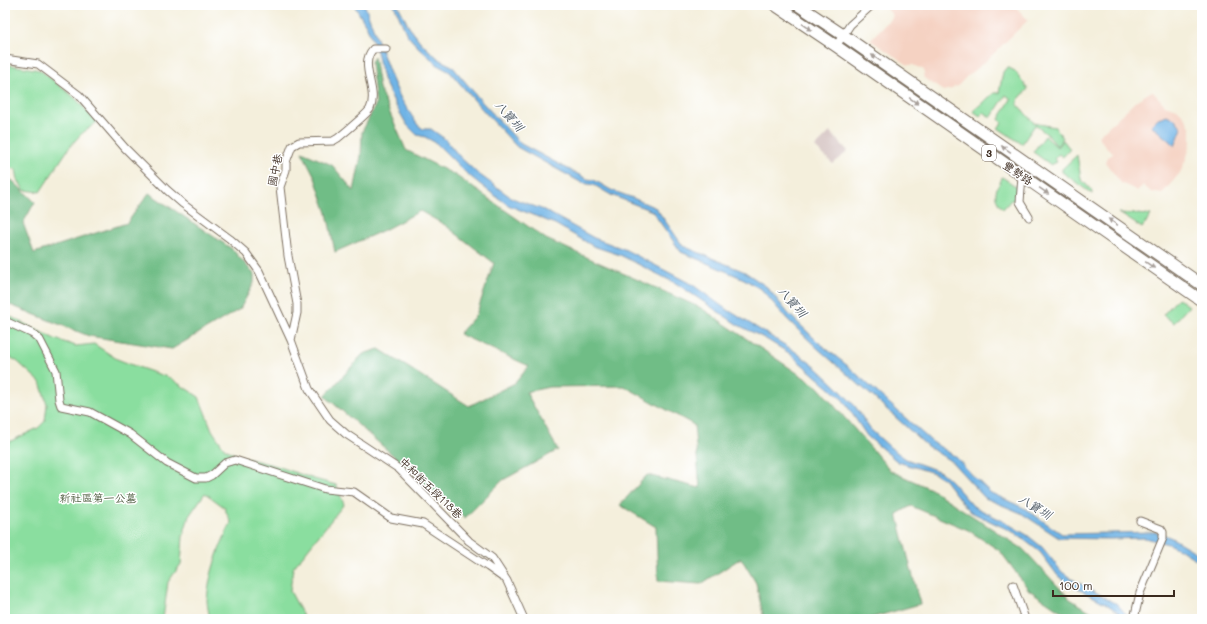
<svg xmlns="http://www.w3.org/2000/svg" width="1207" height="624" font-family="Mali,'LXGW WenKai TC',sans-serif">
<rect width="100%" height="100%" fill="#fff"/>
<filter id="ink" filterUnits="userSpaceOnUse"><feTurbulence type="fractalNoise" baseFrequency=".025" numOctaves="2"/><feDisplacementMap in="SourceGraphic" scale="8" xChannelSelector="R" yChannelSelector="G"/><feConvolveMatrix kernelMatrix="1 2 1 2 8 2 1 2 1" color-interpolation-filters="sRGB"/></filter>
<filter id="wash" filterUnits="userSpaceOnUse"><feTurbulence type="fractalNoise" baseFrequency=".012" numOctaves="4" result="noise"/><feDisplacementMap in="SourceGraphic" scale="16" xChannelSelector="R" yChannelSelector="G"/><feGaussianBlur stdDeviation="0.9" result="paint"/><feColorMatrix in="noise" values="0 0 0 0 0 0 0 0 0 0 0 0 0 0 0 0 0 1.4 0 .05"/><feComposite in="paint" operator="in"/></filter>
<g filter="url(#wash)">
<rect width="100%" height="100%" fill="#f4efdc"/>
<!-- built -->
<path fill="#f5d2c2" d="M 884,5 L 1014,5 L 1028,20 L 986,61 L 967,76 L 957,87 L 955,86 L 952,89 L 943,91 L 924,78 L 924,70 L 913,65 L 908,65 L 870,40 L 893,16 Z
M 1152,91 L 1165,105 L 1177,109 L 1185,117 L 1191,129 L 1191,142 L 1187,157 L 1180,173 L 1162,194 L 1151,192 L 1143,185 L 1138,191 L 1121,183 L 1105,162 L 1107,157 L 1114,153 L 1106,147 L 1098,136 L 1137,100 Z"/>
<!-- industrial -->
<path fill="#d1bfbd" d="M 830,132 L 848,151 L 833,164 L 815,147 Z"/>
<!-- green -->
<path fill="#8ade9f" stroke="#62845e" d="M 5,64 L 40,70 L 75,98 L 97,122 L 80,135 L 69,148 L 40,192 L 24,190 L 18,180 L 16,169 L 5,168 Z
M 1007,67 L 1015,71 L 1028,89 L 1018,100 L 1018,105 L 1034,123 L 1055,127 L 1063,138 L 1057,146 L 1047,134 L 1035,125 L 1022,144 L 998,128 L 1002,123 L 999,119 L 1011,99 L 1006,95 L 991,118 L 984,112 L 980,116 L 973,111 L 994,93 L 999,93 L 1003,72 Z
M 1045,136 L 1057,147 L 1063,140 L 1070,149 L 1063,157 L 1059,154 L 1054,159 L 1057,162 L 1051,165 L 1033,152 Z
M 1077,155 L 1081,179 L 1092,191 L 1092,194 L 1062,172 L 1062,169 Z
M 1002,177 L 1017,187 L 1018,200 L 1011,200 L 1003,209 C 997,203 994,197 997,188 C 999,184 1001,182 1002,177 Z
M 1119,213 L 1151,215 L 1142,228 Z
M 1178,298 L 1189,306 L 1174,323 L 1163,315 Z
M 5,314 L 55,339 L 76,346 L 94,344 L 117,359 L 135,366 L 170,378 L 199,397 L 212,430 L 224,448 L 238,456 L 277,466 L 314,479 L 336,485 L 344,504 L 293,568 L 290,591 L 305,619 L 210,619 C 209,613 207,606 207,600 C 209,573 219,547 231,523 L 224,507 L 205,493 L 189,516 L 183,536 L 181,564 L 168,582 L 163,619 L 5,619 L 5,448 L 9,442 L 38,428 L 45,421 L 47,404 L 40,382 L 18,362 L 5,354 Z"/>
<!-- forest -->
<path fill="#6fbd86" stroke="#557452" d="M 374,57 L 379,88 L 406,150 L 455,175 L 546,239 L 701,308 L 818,387 L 891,471 L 931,489 L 1023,549 L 1070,599 L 1103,619 L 1073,619 L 1029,590 L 1000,551 L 968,530 L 911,506 L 897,514 L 920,604 L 867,619 L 764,619 L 756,583 L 741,558 L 701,584 L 658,581 L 656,527 L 620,505 L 647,475 L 700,488 L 694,425 L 624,386 L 549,387 L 526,392 L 558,450 L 503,480 L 465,518 L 325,396 L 363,354 L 379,349 L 469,406 L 515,383 L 529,366 L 459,334 L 476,315 L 494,263 L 445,225 L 420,211 L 384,230 L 335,252 L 327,213 L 314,175 L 302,152 L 332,165 L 354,191 L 361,156 L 362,132 L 376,104 L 371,62 Z
M 5,178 L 13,181 L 35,202 L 23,223 L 34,253 L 127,223 L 149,193 L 232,249 L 254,274 L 254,283 L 240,309 L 172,349 L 89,336 L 5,303 Z"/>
<!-- water -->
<path fill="#70b4e6" stroke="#566f82" d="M 354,5 L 364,5 L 365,6 L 392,79 L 401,99 L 417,124 L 423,129 L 431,129 L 445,139 L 460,157 L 477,173 L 512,198 L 544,210 L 594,238 L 624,249 L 693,285 L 723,307 L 793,350 L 817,368 L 838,388 L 855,406 L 870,429 L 891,448 L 906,459 L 941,472 L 951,481 L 973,506 L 1003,521 L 1027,535 L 1042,547 L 1062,572 L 1072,579 L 1117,604 L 1130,619 L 1124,619 L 1118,612 L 1105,603 L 1072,586 L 1058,576 L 1040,552 L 1015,533 L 971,512 L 960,500 L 944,479 L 934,473 L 898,462 L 886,452 L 867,436 L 843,400 L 789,353 L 764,338 L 738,325 L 677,284 L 620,255 L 593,246 L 555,224 L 508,205 L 486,189 L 466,173 L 436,143 L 425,137 L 417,135 L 407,125 L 396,106 L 383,79 L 377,52 L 367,27 Z
M 394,5 L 398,5 L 409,27 L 422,44 L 440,60 L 452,66 L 482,102 L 521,144 L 587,179 L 594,180 L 611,190 L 633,198 L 656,208 L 683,246 L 745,272 L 767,287 L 788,313 L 818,342 L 849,367 L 931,441 L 956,457 L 974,477 L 991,493 L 1024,508 L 1062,534 L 1157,532 L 1172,538 L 1202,556 L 1202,563 L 1181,550 L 1168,544 L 1145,538 L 1110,539 L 1059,538 L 1021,513 L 985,498 L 952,462 L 927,446 L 880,403 L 816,347 L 788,320 L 762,290 L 744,279 L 681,252 L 652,211 L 611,195 L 594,185 L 582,183 L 517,147 L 481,108 L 450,72 L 439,66 L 418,47 L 407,35 Z
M 1167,115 L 1176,120 L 1182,128 L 1175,146 L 1151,125 L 1158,118 Z"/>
</g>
<g filter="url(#ink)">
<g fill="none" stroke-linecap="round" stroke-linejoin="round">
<defs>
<path id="minor" d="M 836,46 L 850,25 L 872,5
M 5,59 L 38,64 L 79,95 L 125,148 L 167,190 L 183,204 L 230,239 L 246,253 L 259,271 L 291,340 L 309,389 L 330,420 L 346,434 L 399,469 L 469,541 L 492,558 L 507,581 L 524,619
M 1022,176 L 1020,202 L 1029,217
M 5,321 L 33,334 L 40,340 L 56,371 L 59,400 L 61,406 L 90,412 L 130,434 L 167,463 L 196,478 L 206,478 L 212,475 L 225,463 L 235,460 L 325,489 L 354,492 L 391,518 L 423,524 L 488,567 L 502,577
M 291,340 L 297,313 L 297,304 L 288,256 L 280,187 L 286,170 L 286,162 L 292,146 L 299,142 L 333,141 L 338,138 C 344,133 367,114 370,109 C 379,90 358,65 373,49 L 386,49
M 1013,585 L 1025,619
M 1134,619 L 1140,593 L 1163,538 L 1163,532 L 1161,529 L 1140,521"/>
<path id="primary" d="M 775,5 L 836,46 L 1202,301
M 798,5 L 843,35 L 1202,285"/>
</defs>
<!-- minor casing -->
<use href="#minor" stroke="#7c6f60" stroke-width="9"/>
<!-- primary casing -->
<use href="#primary" stroke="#7c6f60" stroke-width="13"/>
<!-- minor -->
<use href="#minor" stroke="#fff" stroke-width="7"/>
<!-- primary -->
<use href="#primary" stroke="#fff" stroke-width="11"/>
</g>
<!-- one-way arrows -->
<defs><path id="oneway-solid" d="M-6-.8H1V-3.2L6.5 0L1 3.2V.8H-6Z"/></defs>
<g fill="#a79f9a">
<use href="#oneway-solid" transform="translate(807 27) rotate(34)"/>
<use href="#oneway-solid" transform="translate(876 58) rotate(-145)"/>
<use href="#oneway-solid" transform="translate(914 101) rotate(35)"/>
<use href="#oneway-solid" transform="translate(1006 149) rotate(-145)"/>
<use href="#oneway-solid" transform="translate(1044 191) rotate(35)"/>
<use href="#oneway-solid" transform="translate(1113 222) rotate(-145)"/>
<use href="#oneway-solid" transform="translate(1150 265) rotate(35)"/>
</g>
</g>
<g text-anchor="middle" stroke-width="3" stroke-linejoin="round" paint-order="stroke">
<!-- shield labels -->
<rect fill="#fff" stroke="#766a62" stroke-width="1" x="982" y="145" width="14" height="16" rx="3"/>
<g font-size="10" font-weight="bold" fill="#3b2a1e">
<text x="989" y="157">3</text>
</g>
<!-- street labels -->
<g font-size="11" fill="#3b2a1e" stroke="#fff">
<text transform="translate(275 170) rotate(-78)" y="4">國中巷</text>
<text transform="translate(1018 173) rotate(34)" y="4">豐勢路</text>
<text transform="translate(431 488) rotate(44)" y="4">中和街五段118巷</text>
</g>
<!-- park labels -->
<g font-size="11" fill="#536045" stroke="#fff">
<text x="98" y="502">新社區第一公墓</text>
</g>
<!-- water labels -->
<g font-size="12" font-style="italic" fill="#4e5a64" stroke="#fff">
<text transform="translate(509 116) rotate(48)" y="4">八寶圳</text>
<text transform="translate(792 302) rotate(48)" y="4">八寶圳</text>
<text transform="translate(1035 507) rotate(31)" y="4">八寶圳</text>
</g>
</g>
<!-- margin -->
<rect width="1207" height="624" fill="none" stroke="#fff" stroke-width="20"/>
<!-- scale -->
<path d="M1053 590v6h121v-6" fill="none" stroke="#3b2a1e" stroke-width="2"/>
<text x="1059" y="590" font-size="12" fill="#3b2a1e" stroke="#ffffff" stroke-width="3" paint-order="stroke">100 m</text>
</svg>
